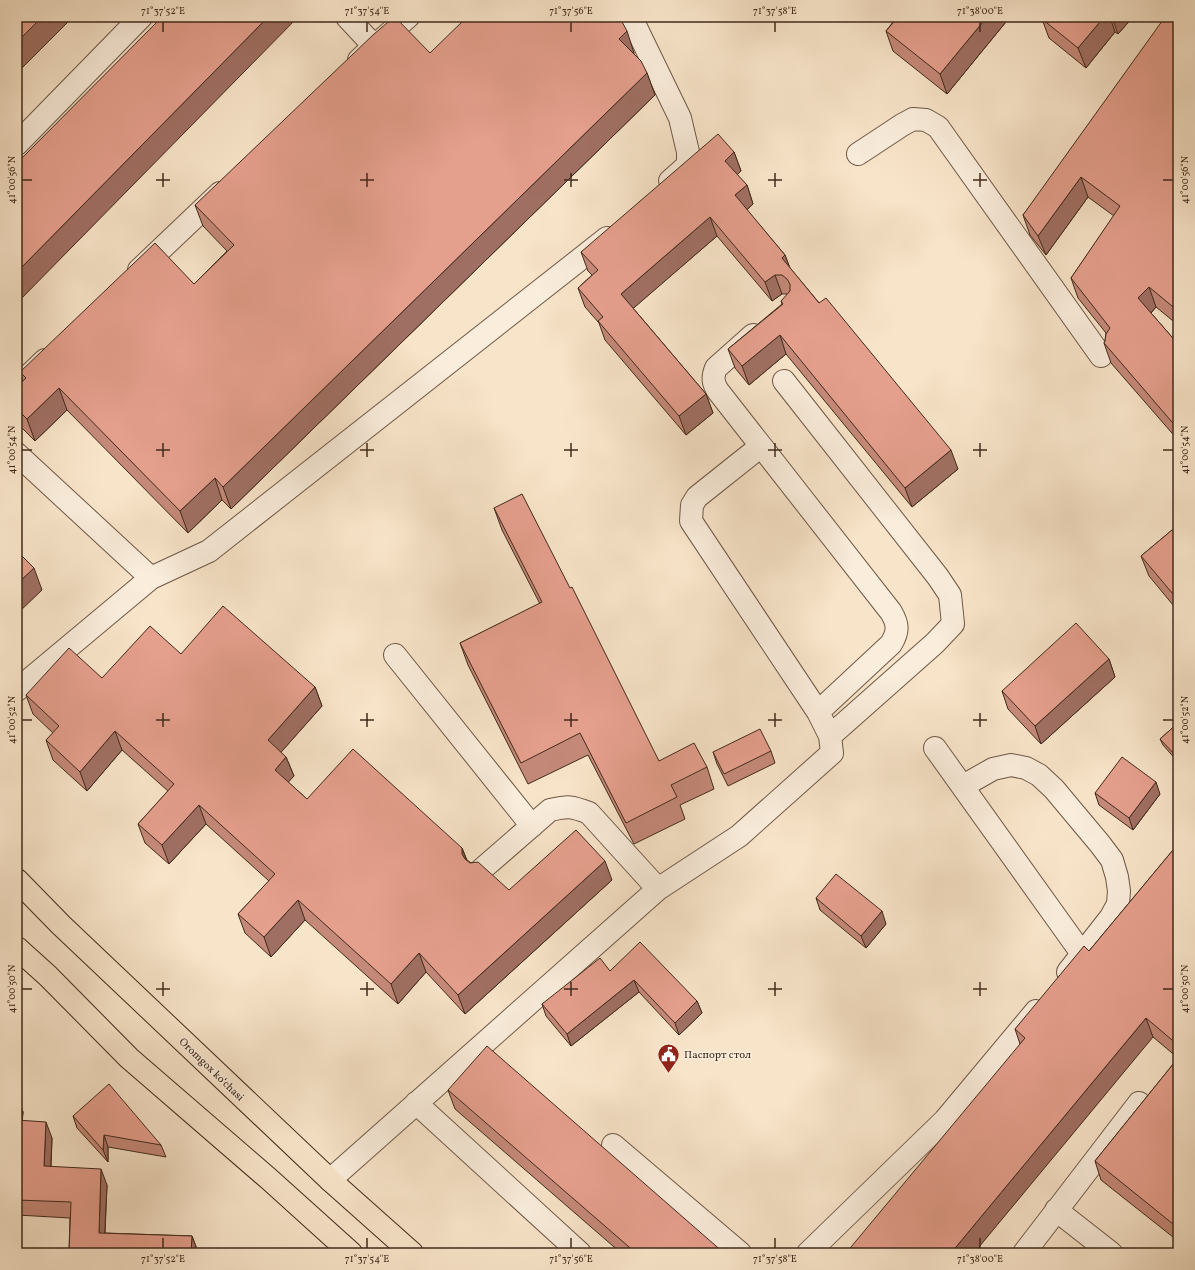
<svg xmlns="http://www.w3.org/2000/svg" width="1195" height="1270" font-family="Vollkorn,serif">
<rect width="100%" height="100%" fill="#f8e4c9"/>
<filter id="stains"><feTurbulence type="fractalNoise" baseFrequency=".005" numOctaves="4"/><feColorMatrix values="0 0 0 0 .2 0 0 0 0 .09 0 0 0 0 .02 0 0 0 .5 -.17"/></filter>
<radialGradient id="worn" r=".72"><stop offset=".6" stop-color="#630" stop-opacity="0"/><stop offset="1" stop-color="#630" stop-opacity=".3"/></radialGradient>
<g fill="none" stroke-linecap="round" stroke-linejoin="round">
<defs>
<path id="minor" d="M 347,17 L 374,46 L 359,60
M 631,17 L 680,118 L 688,152 L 688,165 L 670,181
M 379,42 L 408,17
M 17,144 L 141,17
M 858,154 L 902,125 L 913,119 L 926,120 L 938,127 L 1101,356
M 139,270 L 220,193
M 753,335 L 716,368 C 712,378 713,383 718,391 L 891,612 C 898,624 899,631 891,644 L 818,712 L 830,736
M 17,387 L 45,360
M 761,446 L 697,497 L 692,505 L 691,521 L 818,712
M 17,454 L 151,578 L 17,690
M 151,578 L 209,551 L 607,238
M 395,655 L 532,826
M 935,748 L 1083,955
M 963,786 L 993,769 L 1011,765 L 1026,768 L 1039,775 L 1054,789 L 1100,844 L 1112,860 L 1117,877 L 1119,891 L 1118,904 L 1111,917 L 1068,972
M 481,870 L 550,810 C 569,806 571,806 589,813 L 658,889
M 416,1103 L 580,1253
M 613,1145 L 740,1253
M 330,1180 L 658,889 L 739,836 L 832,753 L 830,736 L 935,643 L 953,624 L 950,595 L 938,577 L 784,381
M 1056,1210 L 1111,1253
M 808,1253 L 945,1120 L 1036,1011
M 1024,1253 L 1139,1103"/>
<path id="major" d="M 17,880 L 61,925 L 330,1180 L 412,1253
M 17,948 L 48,976 L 129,1058 L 269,1179 L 351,1253"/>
</defs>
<!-- minor casing -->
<use href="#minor" stroke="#6e5846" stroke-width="24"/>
<!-- major casing -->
<use href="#major" stroke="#402a1b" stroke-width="24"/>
<!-- minor -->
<use href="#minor" stroke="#faeddc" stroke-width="22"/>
<!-- major -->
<use href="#major" stroke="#f8e4c9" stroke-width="22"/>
</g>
<!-- wall -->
<path fill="#c58979" stroke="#402a1b" d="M 887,17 L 1010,17 L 947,94 L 893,51 L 886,31 L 893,22 Z
M 1043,17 L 1133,17 L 1118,34 L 1115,32 L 1086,68 L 1049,38 L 1042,19 Z
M 1178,17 L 1178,325 L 1156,307 L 1151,313 L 1178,344 L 1178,440 L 1111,363 L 1104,343 L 1105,341 L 1106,333 L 1078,298 L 1071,278 L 1114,216 L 1088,197 L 1046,255 L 1030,235 L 1023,215 Z
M 619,18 L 634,53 L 634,54 L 647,73 L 655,95 L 231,509 L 222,500 L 188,533 L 67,410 L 35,441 L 17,423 L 17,387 L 23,381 L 20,372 L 194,284 L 227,251 L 203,226 L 195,205 L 430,53 Z
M 734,152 L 741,171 L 737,175 L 747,185 L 753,204 L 747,210 L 785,255 L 790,268 L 958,469 L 912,507 L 786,354 L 749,385 L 735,368 L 728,349 L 782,304 L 781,301 L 788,294 L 782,294 L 772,301 L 717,236 L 633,308 L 706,394 L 713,413 L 686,435 L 605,340 L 599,323 L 585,307 L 578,288 L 592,275 L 588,271 L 581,252 Z
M 494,508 L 659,761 L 707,767 L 714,789 L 680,805 L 685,819 L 634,844 L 588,755 L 528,784 L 468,665 L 460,643 L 540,604 L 502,530 Z
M 1178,525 L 1178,611 L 1149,576 L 1141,556 Z
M 181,654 L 315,687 L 322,706 L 281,752 L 286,757 L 294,776 L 288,782 L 307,799 L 462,848 L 467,860 L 509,890 L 612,880 L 465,1014 L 426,972 L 398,1004 L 305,920 L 271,957 L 245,933 L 238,914 L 269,881 L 206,824 L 169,864 L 145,843 L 138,824 L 168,791 L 122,750 L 87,791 L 53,760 L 46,740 L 53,733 L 33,714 L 26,695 L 102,678 Z
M 1109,659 L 1115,677 L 1041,744 L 1008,709 L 1002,691 Z
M 1178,723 L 1178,762 L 1163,745 L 1160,739 Z
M 771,751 L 775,763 L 728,786 L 717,764 L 713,752 Z
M 1095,793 L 1160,794 L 1133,830 L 1099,805 Z
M 1178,844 L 1178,1241 L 1101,1180 L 1095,1161 L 1178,1058 L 1153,1037 L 1020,1044 L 1015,1029 L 1089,951 Z
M 816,898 L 886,924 L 866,948 L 820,910 Z
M 610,971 L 697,1001 L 702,1013 L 679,1035 L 639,992 L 571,1046 L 546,1016 L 542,1004 Z
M 448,1090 L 724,1253 L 621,1253 L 455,1109 Z
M 17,1097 L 23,1112 L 22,1121 L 52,1138 L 51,1167 L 107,1185 L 105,1233 L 192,1236 L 198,1252 L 69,1252 L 70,1218 L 17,1215 Z
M 73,1116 L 161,1145 L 166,1157 L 108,1147 L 108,1162 L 77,1128 Z"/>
<!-- shaded-wall -->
<path fill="#a06f63" stroke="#402a1b" d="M 42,17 L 73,17 L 17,73 L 17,42 Z
M 268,17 L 298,17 L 17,303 L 17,272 Z
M 987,17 L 1010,17 L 947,94 L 940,74 Z
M 1104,17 L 1110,17 L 1115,32 L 1086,68 L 1078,48 Z
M 1112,17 L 1133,17 L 1118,34 Z
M 627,31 L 634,53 L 627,60 L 619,39 Z
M 647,73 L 655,95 L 231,509 L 223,487 Z
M 734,152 L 741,171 L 732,180 L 725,161 Z
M 1081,177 L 1088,197 L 1046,255 L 1038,236 Z
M 747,185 L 753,204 L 742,214 L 735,195 Z
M 710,217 L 717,236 L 628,313 L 621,294 Z
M 785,255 L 792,274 L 782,258 Z
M 775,275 L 782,294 L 772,301 L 765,282 Z
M 1149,287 L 1156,307 L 1146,318 L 1138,298 Z
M 780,335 L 786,354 L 749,385 L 742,366 Z
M 59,388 L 67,410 L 35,441 L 27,419 Z
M 706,394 L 713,413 L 686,435 L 679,416 Z
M 951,450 L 958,469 L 912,507 L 905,488 Z
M 215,478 L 222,500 L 188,533 L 180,511 Z
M 34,568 L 42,590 L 17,614 L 17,584 Z
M 1109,659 L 1115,677 L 1041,744 L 1035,726 Z
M 315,687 L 322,706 L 275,759 L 268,740 Z
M 115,731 L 122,750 L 87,791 L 80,772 Z
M 286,757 L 294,776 L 282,789 L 275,770 Z
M 1156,782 L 1160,794 L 1133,830 L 1129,818 Z
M 199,805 L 206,824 L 169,864 L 162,845 Z
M 462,848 L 469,867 L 462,854 Z
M 605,861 L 612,880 L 465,1014 L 458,995 Z
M 298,900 L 305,920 L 271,957 L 264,937 Z
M 882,911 L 886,924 L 866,948 L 861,936 Z
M 419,953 L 426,972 L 398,1004 L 391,984 Z
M 634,980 L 639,992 L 571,1046 L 567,1034 Z
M 697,1001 L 702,1013 L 679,1035 L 675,1023 Z
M 1146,1018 L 1153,1037 L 974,1253 L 951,1253 Z
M 17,1097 L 23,1112 L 21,1136 L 17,1124 Z
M 46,1122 L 52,1138 L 50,1182 L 44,1166 Z
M 104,1135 L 108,1147 L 108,1162 L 103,1150 Z
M 101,1169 L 107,1185 L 104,1249 L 99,1233 Z
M 192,1236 L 198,1252 L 198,1253 L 191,1253 Z"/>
<!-- building -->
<path fill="#e59f8d" stroke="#402a1b" d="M 17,17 L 42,17 L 17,42 Z
M 162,17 L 268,17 L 17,272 L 17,163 Z
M 394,17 L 395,17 L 430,53 L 467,17 L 618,17 L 621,20 L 627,31 L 619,39 L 641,61 L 647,73 L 223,487 L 215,478 L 180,511 L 59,388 L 27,419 L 17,409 L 17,387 L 26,378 L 20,372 L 155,243 L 194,284 L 234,245 L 195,205 L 374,34 Z
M 898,17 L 987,17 L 940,74 L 886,31 Z
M 1043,17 L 1104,17 L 1078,48 L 1042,19 Z
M 1165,17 L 1178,17 L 1178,311 L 1149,287 L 1138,298 L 1178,344 L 1178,429 L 1104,343 L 1105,341 L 1106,334 L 1110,328 L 1071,278 L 1120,206 L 1081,177 L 1038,236 L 1023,215 Z
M 718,134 L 734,152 L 725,161 L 747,185 L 735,195 L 785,255 L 782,258 L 819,303 L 826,298 L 951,450 L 905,488 L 780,335 L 742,366 L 728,349 L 783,304 L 781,301 L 790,291 L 790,284 L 787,279 L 782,275 L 775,275 L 765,282 L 710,217 L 621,294 L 706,394 L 679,416 L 598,321 L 603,317 L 578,288 L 598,270 L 581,252 Z
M 522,494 L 570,588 L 572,587 L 659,761 L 694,743 L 707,767 L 671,785 L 677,797 L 626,823 L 580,733 L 521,763 L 460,643 L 542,602 L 494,508 Z
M 1178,525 L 1178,600 L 1141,556 Z
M 17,551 L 34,568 L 17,584 Z
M 223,606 L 315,687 L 268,740 L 286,757 L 275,770 L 307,799 L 353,749 L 462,848 L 462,854 L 465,859 L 470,863 L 478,862 L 509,890 L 576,830 L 605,861 L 458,995 L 419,953 L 391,984 L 298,900 L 264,937 L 238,914 L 275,874 L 199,805 L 162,845 L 138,824 L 174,784 L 115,731 L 80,772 L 46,740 L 59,726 L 26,695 L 69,648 L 102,678 L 150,626 L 181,654 Z
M 1076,623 L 1109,659 L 1035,726 L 1002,691 Z
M 1178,723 L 1178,758 L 1160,739 Z
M 760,729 L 771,751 L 724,774 L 713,752 Z
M 1122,757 L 1156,782 L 1129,818 L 1095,793 Z
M 1178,844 L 1178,1045 L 1146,1018 L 951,1253 L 846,1253 L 1025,1038 L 1015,1029 L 1084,946 L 1089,951 Z
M 836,874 L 882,911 L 861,936 L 816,898 Z
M 640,942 L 697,1001 L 675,1023 L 634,980 L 567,1034 L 542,1004 L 600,958 L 610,971 Z
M 487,1046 L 724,1253 L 636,1253 L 448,1090 Z
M 1178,1058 L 1178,1228 L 1095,1161 Z
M 109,1084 L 161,1145 L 104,1135 L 103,1150 L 73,1116 Z
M 17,1120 L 46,1122 L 44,1166 L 101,1169 L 99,1233 L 192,1236 L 191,1253 L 17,1253 L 17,1250 L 69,1252 L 71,1202 L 17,1200 Z"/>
<!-- ticks -->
<path fill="none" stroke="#402a1b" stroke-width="1.5" d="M 163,22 L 163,32M 367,22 L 367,32M 571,22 L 571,32M 775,22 L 775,32M 980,22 L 980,32M 163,173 L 163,187M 367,173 L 367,187M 571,173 L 571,187M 775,173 L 775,187M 980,173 L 980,187M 22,180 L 32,180M 156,180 L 170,180M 360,180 L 374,180M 564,180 L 578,180M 768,180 L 782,180M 973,180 L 987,180M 1163,180 L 1173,180M 163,443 L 163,457M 367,443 L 367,457M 571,443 L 571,457M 775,443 L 775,457M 980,443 L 980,457M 22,450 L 32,450M 156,450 L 170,450M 360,450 L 374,450M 564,450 L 578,450M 768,450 L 782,450M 973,450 L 987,450M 1163,450 L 1173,450M 163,713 L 163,727M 367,713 L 367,727M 571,713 L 571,727M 775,713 L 775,727M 980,713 L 980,727M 22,720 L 32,720M 156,720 L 170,720M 360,720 L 374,720M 564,720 L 578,720M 768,720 L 782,720M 973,720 L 987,720M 1163,720 L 1173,720M 163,982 L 163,996M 367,982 L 367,996M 571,982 L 571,996M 775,982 L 775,996M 980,982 L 980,996M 22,989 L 32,989M 156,989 L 170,989M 360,989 L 374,989M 564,989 L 578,989M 768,989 L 782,989M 973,989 L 987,989M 1163,989 L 1173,989M 163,1238 L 163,1248M 367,1238 L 367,1248M 571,1238 L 571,1248M 775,1238 L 775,1248M 980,1238 L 980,1248"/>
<!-- icons -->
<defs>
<symbol id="civic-pin" viewBox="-11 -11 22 30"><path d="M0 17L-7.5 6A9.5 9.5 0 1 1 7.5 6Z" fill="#8f2418" stroke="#faeddc"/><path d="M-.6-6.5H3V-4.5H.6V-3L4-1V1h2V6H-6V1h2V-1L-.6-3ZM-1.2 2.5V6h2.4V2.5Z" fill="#fff"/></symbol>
</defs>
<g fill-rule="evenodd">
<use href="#civic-pin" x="656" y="1042" width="25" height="34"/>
</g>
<g text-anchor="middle" stroke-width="3" stroke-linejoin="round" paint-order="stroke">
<!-- poi labels -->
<g font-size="11" fill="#402a1b" stroke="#faeddc" text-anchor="start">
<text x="684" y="1058">Паспорт стол</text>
</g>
<!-- street labels -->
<g font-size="11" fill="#402a1b" stroke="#faeddc">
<text transform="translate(212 1069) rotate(44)" y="4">Oromgox ko‘chasi</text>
</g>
</g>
<!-- margin -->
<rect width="1195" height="1270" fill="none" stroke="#f8e4c9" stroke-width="44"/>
<rect x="22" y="22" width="1151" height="1226" fill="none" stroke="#402a1b" stroke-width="1.5"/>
<g font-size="10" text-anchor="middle" fill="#402a1b">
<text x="163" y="14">71°37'52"E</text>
<text x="367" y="14">71°37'54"E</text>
<text x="571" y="14">71°37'56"E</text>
<text x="775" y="14">71°37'58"E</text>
<text x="980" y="14">71°38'00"E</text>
<text transform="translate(11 180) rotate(-90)" y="4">41°00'56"N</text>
<text transform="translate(1184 180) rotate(-90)" y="4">41°00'56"N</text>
<text transform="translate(11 450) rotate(-90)" y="4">41°00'54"N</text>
<text transform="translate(1184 450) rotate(-90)" y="4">41°00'54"N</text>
<text transform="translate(11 720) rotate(-90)" y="4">41°00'52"N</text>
<text transform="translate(1184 720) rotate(-90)" y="4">41°00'52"N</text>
<text transform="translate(11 989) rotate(-90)" y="4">41°00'50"N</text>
<text transform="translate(1184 989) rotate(-90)" y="4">41°00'50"N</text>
<text x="163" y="1262">71°37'52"E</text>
<text x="367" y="1262">71°37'54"E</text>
<text x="571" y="1262">71°37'56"E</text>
<text x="775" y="1262">71°37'58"E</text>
<text x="980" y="1262">71°38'00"E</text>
</g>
<rect width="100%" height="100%" filter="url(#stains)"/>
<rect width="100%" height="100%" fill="url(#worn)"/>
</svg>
